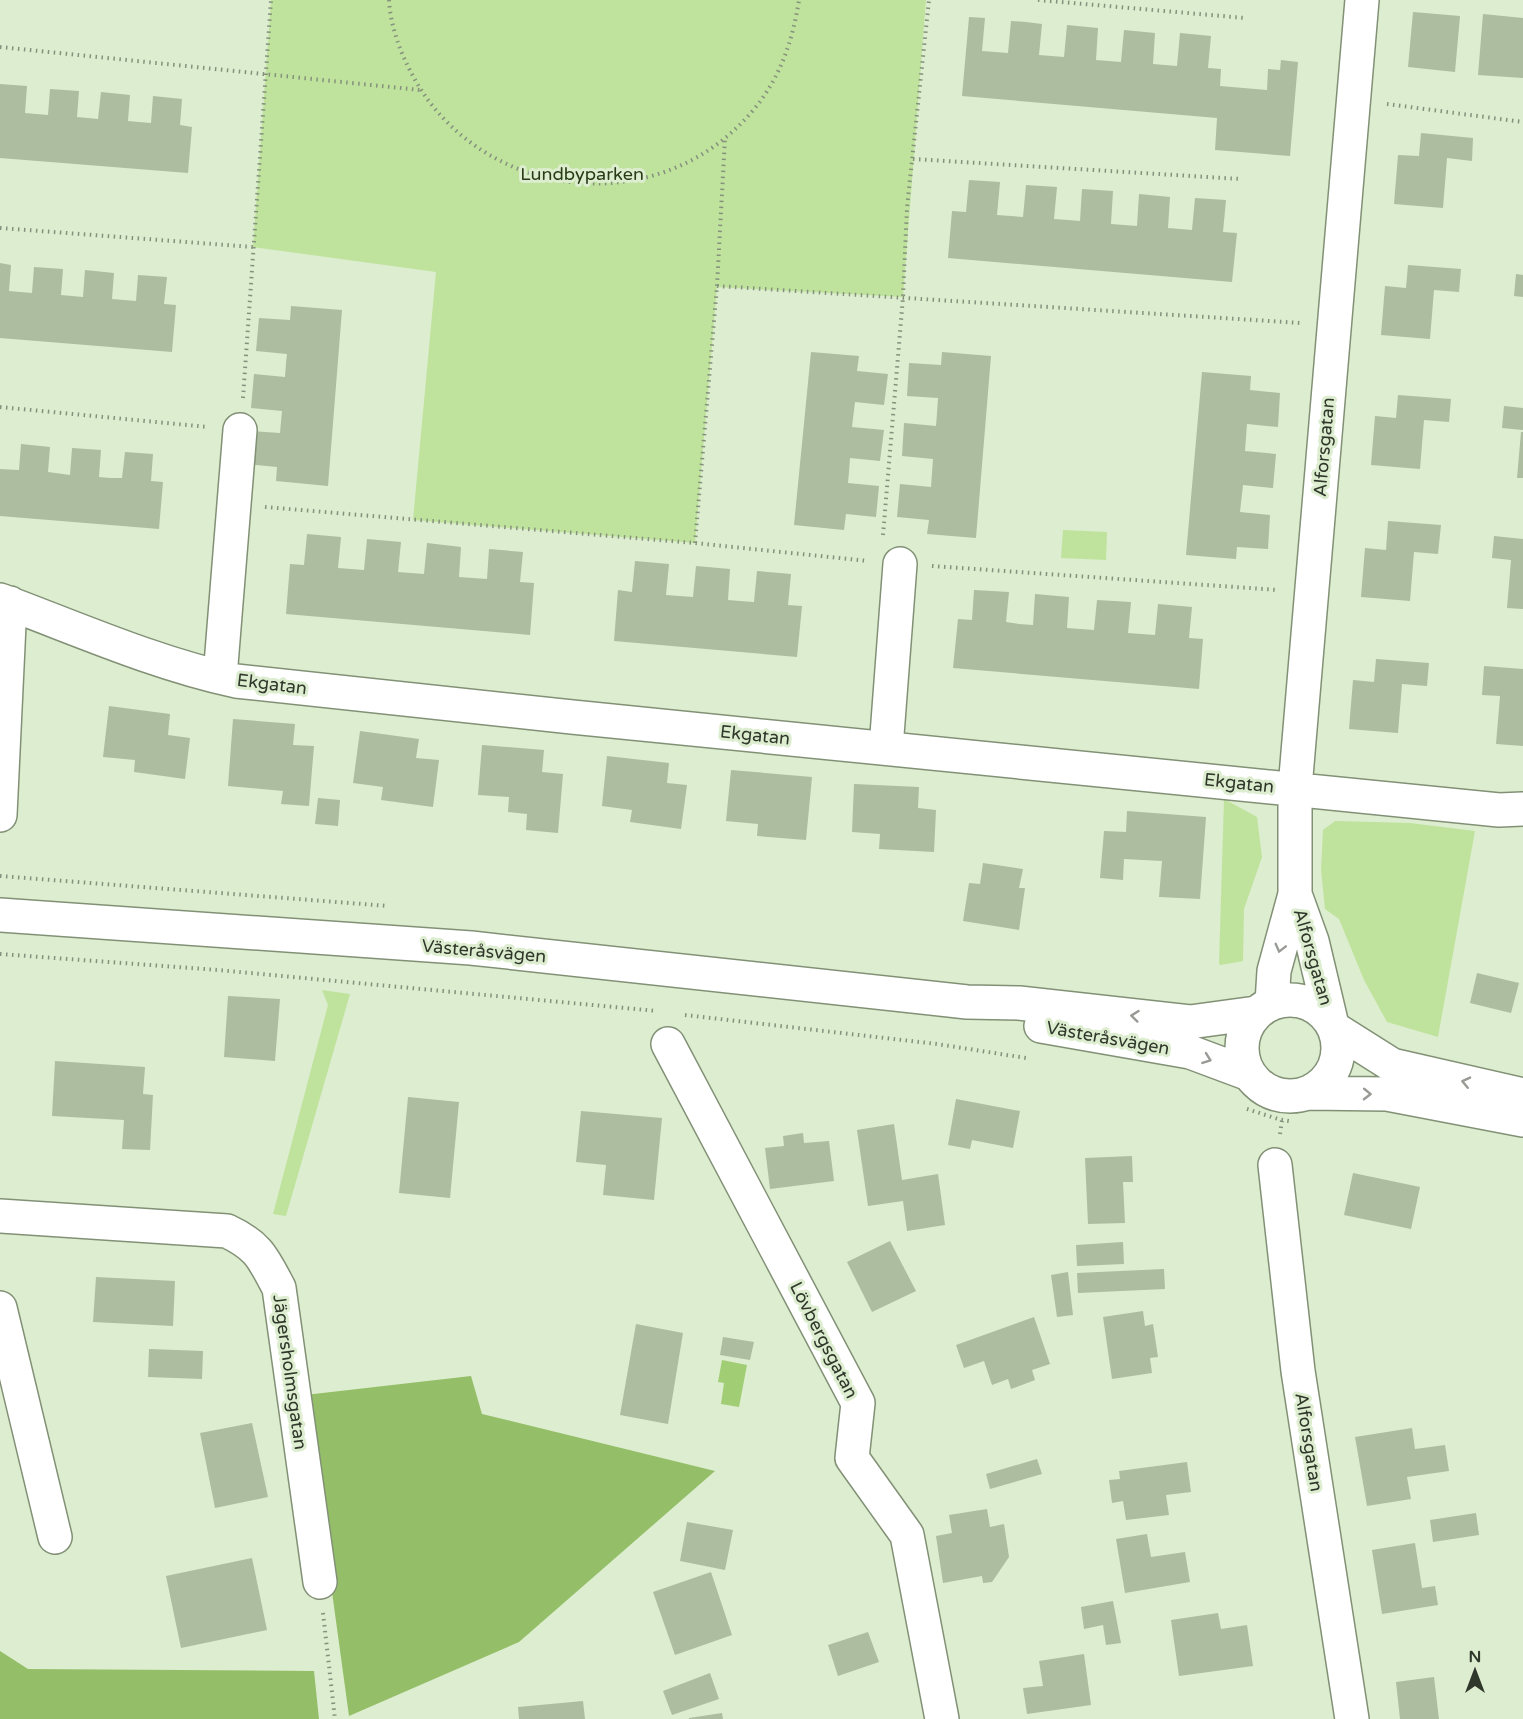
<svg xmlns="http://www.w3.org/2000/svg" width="1523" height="1719" font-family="'Varela Round',sans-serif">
<rect width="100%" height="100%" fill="#ddedcf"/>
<!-- green -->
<path fill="#bfe39d" d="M 271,0 L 926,0 L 903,297 L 717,287 L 695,543 L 413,520 L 436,272 L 253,247 Z
M 1063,530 L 1107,532 L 1106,560 L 1061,558 Z
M 1224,799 L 1257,817 L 1262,857 L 1244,909 L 1243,961 L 1221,965 L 1219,964 Z
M 1335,821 L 1410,823 L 1475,831 L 1438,1037 L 1387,1022 L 1364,980 L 1339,919 L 1325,909 L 1321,870 L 1323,830 Z
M 322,990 L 350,994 L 286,1216 L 273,1214 L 328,1005 Z"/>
<!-- forest -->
<path fill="#94bf68" d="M 471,1376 L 482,1414 L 715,1471 L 519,1642 L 349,1716 L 305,1395 Z
M 0,1651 L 28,1669 L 314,1671 L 319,1719 L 0,1719 Z"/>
<!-- water -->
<path fill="#a1cd75" d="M 722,1360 L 747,1365 L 739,1407 L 721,1404 L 724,1383 L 718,1382 Z"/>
<!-- building -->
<path fill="#adbda0" d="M 1413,12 L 1460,16 L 1455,72 L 1408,67 Z
M 1483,14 L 1523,18 L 1523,78 L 1478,75 Z
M 969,17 L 985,18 L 982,51 L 1008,53 L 1011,21 L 1026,22 L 1042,24 L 1039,55 L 1064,57 L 1067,25 L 1098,28 L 1096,60 L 1121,62 L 1124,30 L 1155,33 L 1153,64 L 1177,66 L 1180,33 L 1211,36 L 1208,68 L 1221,69 L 1220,86 L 1267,90 L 1268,69 L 1280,70 L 1281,60 L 1298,62 L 1290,156 L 1215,150 L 1217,118 L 962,96 Z
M 0,84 L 27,86 L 25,113 L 48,115 L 50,89 L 79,91 L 77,117 L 98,119 L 101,92 L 130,95 L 128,121 L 139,122 L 151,123 L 153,96 L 182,99 L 180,125 L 192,127 L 188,173 L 0,158 Z
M 1421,133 L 1473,138 L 1472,161 L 1447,158 L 1443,208 L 1394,204 L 1398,155 L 1419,156 Z
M 969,180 L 1000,182 L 997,215 L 1023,217 L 1026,185 L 1057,187 L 1054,219 L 1068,220 L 1080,221 L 1082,189 L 1113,191 L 1111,224 L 1137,226 L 1139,194 L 1170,197 L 1168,228 L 1192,230 L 1195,198 L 1226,200 L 1223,232 L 1237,233 L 1232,282 L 948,258 L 952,211 L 966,212 Z
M 0,263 L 11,265 L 9,291 L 32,293 L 34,267 L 63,269 L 61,295 L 83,297 L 85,270 L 114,273 L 112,299 L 136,301 L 138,275 L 167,277 L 164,304 L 176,305 L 172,352 L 0,338 Z
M 1408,265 L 1461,269 L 1459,292 L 1434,290 L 1430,339 L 1381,335 L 1385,286 L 1406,288 Z
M 1516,274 L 1523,275 L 1523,297 L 1514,296 Z
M 291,306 L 342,310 L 328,486 L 276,481 L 277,467 L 247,464 L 249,431 L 280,433 L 282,411 L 251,408 L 254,374 L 285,377 L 286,363 L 287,354 L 256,351 L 259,318 L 290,320 Z
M 811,352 L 859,356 L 857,371 L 888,374 L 884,405 L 855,402 L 852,427 L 884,430 L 880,461 L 850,458 L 849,472 L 848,483 L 879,486 L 876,517 L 846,514 L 844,530 L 794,525 Z
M 942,352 L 991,356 L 976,538 L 927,534 L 929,520 L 897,517 L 900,484 L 931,487 L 933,459 L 902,456 L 904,423 L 936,426 L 937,413 L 938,398 L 907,396 L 909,363 L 941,365 Z
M 1202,372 L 1251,376 L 1250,390 L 1280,393 L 1278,427 L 1247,424 L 1245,451 L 1276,454 L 1273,488 L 1243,485 L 1240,512 L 1270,515 L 1268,549 L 1237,547 L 1236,559 L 1186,555 Z
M 1398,395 L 1451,399 L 1449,422 L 1424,420 L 1420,469 L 1371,465 L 1375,416 L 1396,418 Z
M 1504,406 L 1523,408 L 1523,430 L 1502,428 Z
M 1521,432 L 1523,432 L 1523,478 L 1517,478 Z
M 21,444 L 50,447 L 48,472 L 70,475 L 72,448 L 101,450 L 99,477 L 110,478 L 122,478 L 125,452 L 153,454 L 151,481 L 163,482 L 159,529 L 0,516 L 0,469 L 19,470 Z
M 1388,521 L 1441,525 L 1438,554 L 1414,552 L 1410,601 L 1361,597 L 1365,548 L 1386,550 Z
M 307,534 L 341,537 L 338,568 L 364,570 L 367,539 L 401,542 L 398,572 L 424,574 L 427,543 L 461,547 L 459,577 L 487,579 L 489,549 L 523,552 L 520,582 L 534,583 L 530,635 L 286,614 L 290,564 L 304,565 Z
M 1494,536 L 1523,539 L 1523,609 L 1507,608 L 1511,560 L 1492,558 Z
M 635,561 L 669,564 L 666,595 L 693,597 L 696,566 L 730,569 L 728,600 L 740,601 L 754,602 L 757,571 L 791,574 L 788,605 L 802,606 L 797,657 L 614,641 L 618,590 L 632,592 Z
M 974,590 L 1009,592 L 1006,622 L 1019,624 L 1033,625 L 1035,594 L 1069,597 L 1067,628 L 1094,630 L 1097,600 L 1131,602 L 1128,633 L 1141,634 L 1155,635 L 1158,604 L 1192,607 L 1189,638 L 1203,639 L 1199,689 L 953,668 L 958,619 L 972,620 Z
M 1376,659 L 1429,663 L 1427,686 L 1402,684 L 1398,733 L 1349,729 L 1353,680 L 1374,682 Z
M 1484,666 L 1523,669 L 1523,746 L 1496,744 L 1500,696 L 1482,695 Z
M 109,706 L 170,714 L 168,735 L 190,738 L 185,779 L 134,772 L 135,760 L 103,757 Z
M 233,719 L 295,724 L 293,745 L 314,746 L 309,806 L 281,804 L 283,791 L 228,786 Z
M 360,731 L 419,739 L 416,758 L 439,760 L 433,807 L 381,800 L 383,787 L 353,783 Z
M 482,745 L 544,750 L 542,772 L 563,774 L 558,833 L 526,830 L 527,814 L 508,812 L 509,797 L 478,795 Z
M 607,756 L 669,763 L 667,783 L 687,785 L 681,829 L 630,822 L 632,810 L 602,806 Z
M 731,770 L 812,777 L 806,840 L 757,836 L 758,824 L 726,821 Z
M 854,784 L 919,787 L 918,808 L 936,810 L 934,852 L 879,849 L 880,834 L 852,832 Z
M 318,798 L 340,800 L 338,826 L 315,824 Z
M 1127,811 L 1206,817 L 1200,899 L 1159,897 L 1162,861 L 1124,859 L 1123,880 L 1100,878 L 1104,831 L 1126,832 Z
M 983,863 L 1023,869 L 1019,888 L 1025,888 L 1019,930 L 963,921 L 969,883 L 980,884 Z
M 1477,973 L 1519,983 L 1511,1013 L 1470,1003 Z
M 228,996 L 280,999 L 275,1061 L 224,1057 Z
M 55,1061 L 145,1067 L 143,1094 L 153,1095 L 150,1150 L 122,1149 L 124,1120 L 52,1116 Z
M 408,1097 L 459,1102 L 450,1198 L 399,1193 Z
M 956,1099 L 1020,1111 L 1013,1148 L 972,1140 L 970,1149 L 948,1145 Z
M 581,1111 L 662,1118 L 654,1200 L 603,1195 L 606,1165 L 576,1162 Z
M 894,1124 L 902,1180 L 938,1174 L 945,1225 L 907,1231 L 903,1201 L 868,1206 L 857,1130 Z
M 803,1133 L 804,1143 L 829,1141 L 834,1181 L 770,1189 L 765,1148 L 784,1146 L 783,1136 Z
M 1132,1156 L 1133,1182 L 1123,1182 L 1125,1223 L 1088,1224 L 1085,1158 Z
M 1353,1173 L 1420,1187 L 1411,1229 L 1344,1215 Z
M 890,1241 L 916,1291 L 872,1312 L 847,1262 Z
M 1123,1242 L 1124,1264 L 1077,1266 L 1076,1245 Z
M 1164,1269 L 1165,1289 L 1078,1293 L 1077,1273 Z
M 1068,1272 L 1073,1315 L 1057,1317 L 1051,1275 Z
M 96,1277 L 175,1281 L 173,1326 L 93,1322 Z
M 1143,1311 L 1145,1326 L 1153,1324 L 1158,1357 L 1150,1358 L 1152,1373 L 1112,1379 L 1103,1317 Z
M 1034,1317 L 1050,1364 L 1032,1370 L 1035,1380 L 1011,1389 L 1008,1379 L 992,1385 L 984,1361 L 964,1368 L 956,1345 Z
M 636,1324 L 683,1333 L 668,1424 L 620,1415 Z
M 723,1337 L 754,1342 L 750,1360 L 720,1355 Z
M 149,1349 L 203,1351 L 202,1379 L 148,1377 Z
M 252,1423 L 268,1497 L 215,1508 L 200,1433 Z
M 1412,1428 L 1415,1449 L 1445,1445 L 1449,1471 L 1407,1477 L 1411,1499 L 1367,1506 L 1355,1437 Z
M 1037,1459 L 1042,1474 L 990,1489 L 986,1474 Z
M 1187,1462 L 1191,1492 L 1166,1495 L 1169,1515 L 1126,1520 L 1123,1501 L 1112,1503 L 1109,1480 L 1120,1479 L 1119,1471 Z
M 987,1509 L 990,1527 L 1004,1524 L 1009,1557 L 992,1582 L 983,1583 L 982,1576 L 943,1583 L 936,1536 L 952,1533 L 949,1515 Z
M 1476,1513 L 1479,1535 L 1433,1542 L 1430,1520 Z
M 687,1522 L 733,1530 L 725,1570 L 680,1561 Z
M 1147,1534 L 1151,1557 L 1185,1552 L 1190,1582 L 1125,1593 L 1116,1539 Z
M 1415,1543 L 1422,1588 L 1435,1586 L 1438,1605 L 1382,1614 L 1372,1550 Z
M 252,1558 L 267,1630 L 181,1648 L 166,1576 Z
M 711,1572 L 732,1635 L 675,1655 L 653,1592 Z
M 1113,1601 L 1121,1643 L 1106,1645 L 1103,1625 L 1084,1629 L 1081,1607 Z
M 1218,1613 L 1221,1629 L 1247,1625 L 1253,1666 L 1179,1676 L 1171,1620 Z
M 868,1632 L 879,1662 L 838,1676 L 828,1645 Z
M 1084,1654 L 1091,1705 L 1027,1714 L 1023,1688 L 1043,1686 L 1039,1661 Z
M 710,1673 L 719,1699 L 672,1715 L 663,1691 Z
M 1434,1677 L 1439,1719 L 1400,1719 L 1396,1682 Z
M 583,1701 L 585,1719 L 519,1719 L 518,1707 Z
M 722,1713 L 723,1719 L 689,1719 L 689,1718 Z"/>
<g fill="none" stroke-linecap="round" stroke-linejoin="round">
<defs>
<path id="minor" d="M 0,600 C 78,629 154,663 236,681 L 572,717 L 1499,810 L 1523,809
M 220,677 L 240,430
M 886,748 L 900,564
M 0,815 L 10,603
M 1295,894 L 1312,941 L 1331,1021
M 0,915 L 471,948 L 967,1002 L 1019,1003 L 1190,1022 L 1256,1013
M1242 1048a48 48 0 1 1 96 0a48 48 0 1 1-96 0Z
M 1272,1003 L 1274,971 L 1295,894 L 1295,788 L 1362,0
M 1041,1026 L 1190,1052 L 1249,1074
M 1335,1029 L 1392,1065 L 1523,1095
M 668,1044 L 858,1403 L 852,1458 L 907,1535 L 942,1719
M 1308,1093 L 1387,1094 L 1523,1120
M 1275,1165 L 1298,1371 L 1352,1719
M 0,1216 L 227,1231 C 259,1246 263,1258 279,1288 L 320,1582
M 0,1308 L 55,1537"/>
</defs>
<!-- minor casing -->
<use href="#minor" stroke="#829176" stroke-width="36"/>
<!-- path -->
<path stroke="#85917c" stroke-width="4" stroke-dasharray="1.5 4.5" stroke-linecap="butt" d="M 389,0 C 391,35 408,72 428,100 C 508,207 670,213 755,108 C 781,76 793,39 799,0
M 1038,0 L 1245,18
M 0,47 L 420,90
M 1387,104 L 1523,122
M 913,159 L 1240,179
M 0,228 L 253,247
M 717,286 L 1301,323
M 243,398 L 271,0
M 0,407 L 208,427
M 265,507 L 695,543 L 868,561
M 883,535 L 903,297 L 907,208 L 929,0
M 695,543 L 717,286 L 725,138
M 932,566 L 1278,590
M 0,876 L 388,906
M 0,954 L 218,970 L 657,1011
M 685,1015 L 937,1044 L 1026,1058
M 1247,1109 L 1278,1119 L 1289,1121
M 1280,1134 L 1282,1120
M 323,1613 L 335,1719"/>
<!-- minor -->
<use href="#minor" stroke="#fff" stroke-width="33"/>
</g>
<!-- one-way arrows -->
<defs><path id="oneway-chevron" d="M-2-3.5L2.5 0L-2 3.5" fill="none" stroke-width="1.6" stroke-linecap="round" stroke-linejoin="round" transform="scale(1.5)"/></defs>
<g stroke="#989b95">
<use href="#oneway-chevron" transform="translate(1280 948) rotate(104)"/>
<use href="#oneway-chevron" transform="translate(1135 1016) rotate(-174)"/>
<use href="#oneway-chevron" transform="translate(1207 1059) rotate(20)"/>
<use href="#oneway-chevron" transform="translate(1466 1082) rotate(-167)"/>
<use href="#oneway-chevron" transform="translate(1367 1094) rotate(1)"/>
</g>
<g text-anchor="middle" stroke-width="6" stroke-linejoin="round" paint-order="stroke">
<!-- park labels -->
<g font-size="18" fill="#283a16" stroke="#ddedcf">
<text x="582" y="180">Lundbyparken</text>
</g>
<!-- street labels -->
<g font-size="18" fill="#30372b" stroke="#ddedcf">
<text transform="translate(1324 447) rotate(-85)" y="6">Alforsgatan</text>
<text transform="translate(272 684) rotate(7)" y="6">Ekgatan</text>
<text transform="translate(755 735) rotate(6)" y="6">Ekgatan</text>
<text transform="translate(1239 783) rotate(6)" y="6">Ekgatan</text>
<text transform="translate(484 951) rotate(5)" y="6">Västeråsvägen</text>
<text transform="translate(1313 957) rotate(74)" y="6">Alforsgatan</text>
<text transform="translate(1108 1038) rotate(10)" y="6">Västeråsvägen</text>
<text transform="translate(824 1340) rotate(63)" y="6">Lövbergsgatan</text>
<text transform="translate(290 1372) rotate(82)" y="6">Jägersholmsgatan</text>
<text transform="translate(1309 1442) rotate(81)" y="6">Alforsgatan</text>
</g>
</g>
<!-- north arrow -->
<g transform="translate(1475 1671)" stroke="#ddedcf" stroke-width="4.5" paint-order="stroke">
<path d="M0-4.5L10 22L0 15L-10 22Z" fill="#30372b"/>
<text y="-9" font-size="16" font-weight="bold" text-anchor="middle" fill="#30372b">N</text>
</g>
</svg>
